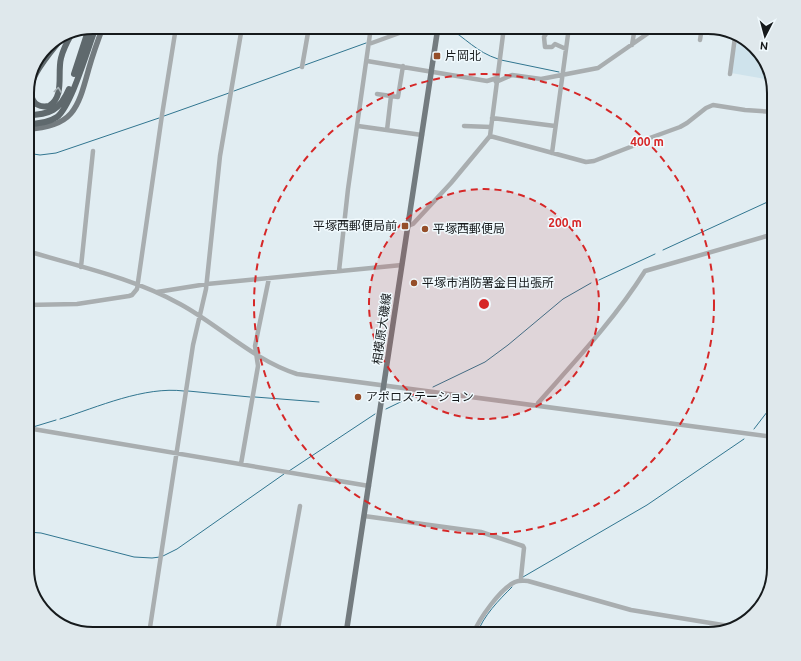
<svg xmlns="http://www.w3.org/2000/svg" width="801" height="661" font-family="Ubuntu,'Noto Sans JP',sans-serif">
<rect width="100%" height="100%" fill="#e1edf2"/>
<!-- built -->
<path fill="#cfe3ec" d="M 735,37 L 752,44 L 769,68 L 771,80 L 731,73 Z"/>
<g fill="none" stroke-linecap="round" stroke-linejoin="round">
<!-- stream -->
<path stroke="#317690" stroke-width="1" d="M 447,27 C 466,38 476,52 498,59
M 501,60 L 559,72
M 305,65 L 366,43
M 234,91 L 300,67
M 164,116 L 229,93
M 27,153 L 40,155 L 56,153 L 159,118
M 663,250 L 774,199
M 599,280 L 655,254
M 433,387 L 485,362 L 508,345 L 563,299 L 591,283
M 188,391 L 250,397
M 255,397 L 319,402
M 386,409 L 415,395
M 60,419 C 98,407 144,386 184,391
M 33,427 L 56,420
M 754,429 L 774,403
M 289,471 L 375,414
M 27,532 L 41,533 L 134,557 L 152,558 L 160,557
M 163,556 L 177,549 L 284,474
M 523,577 L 647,505 L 744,439
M 477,634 C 483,616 499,600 512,587"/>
<!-- minor -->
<path stroke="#a9aeb0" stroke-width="4.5" d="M 550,27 L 544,37 L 545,47 L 552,47 L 555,44 L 566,49
M 700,40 L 702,27
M 369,44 L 416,27
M 632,45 L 635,27
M 367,61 L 487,81 L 497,78
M 302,67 L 309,27
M 730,74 L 735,37
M 496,82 L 512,75 L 541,79 L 598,68 L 657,27
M 377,94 L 398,97 L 403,66
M 492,118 L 555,126
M 358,126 L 422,135
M 464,126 L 491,127
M 387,130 L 391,96
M 490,136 L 586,162 L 594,161 L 638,144 L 640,145 L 647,139 L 680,127 L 687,123 L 706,108 L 713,105 L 745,110 L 774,112
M 27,146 L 29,129
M 552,153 L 569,27
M 408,226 L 413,224 L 451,183 L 490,136 L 504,27
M 27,251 C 77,266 134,278 180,304 C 219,325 253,360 297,374 L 774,437
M 81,267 L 93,151
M 339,271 L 348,189 L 371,27
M 157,292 L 207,284 L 402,265
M 27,305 L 77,304 L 129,296 L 132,295 L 137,289 L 162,115 L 176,27
M 538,406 L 538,403 C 576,360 614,320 645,271 L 774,234
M 27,430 L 33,429 L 369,486
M 241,464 L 258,366 L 255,346 L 269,278
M 364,516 L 481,532 L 523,546 L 524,548 L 521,577 L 521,581
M 149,634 L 193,345 L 206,289 L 220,156 L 242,27
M 277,634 L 300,506
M 473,634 C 479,619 500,589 515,582 C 520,580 523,581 528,581 L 631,610 L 735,627"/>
<!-- major -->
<path stroke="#737b7f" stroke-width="5.5" d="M 27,129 C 74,127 78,108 89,68 C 93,54 98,40 103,27
M 346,634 L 438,27"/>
<!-- highway -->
<path stroke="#5f696d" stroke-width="6" d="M 61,39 C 51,52 22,83 33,100 C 36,106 43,107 49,106 C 65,96 57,74 61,58 C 63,50 67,42 71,35
M 45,52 L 54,42
M 74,74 L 89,28
M 27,115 C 50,115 60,110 69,89
M 27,124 C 37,124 48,123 57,117 C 72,105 88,47 96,27"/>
</g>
<!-- one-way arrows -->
<defs><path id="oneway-chevron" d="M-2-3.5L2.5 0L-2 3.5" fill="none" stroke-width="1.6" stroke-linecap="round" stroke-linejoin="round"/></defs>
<use stroke="#a8b2b6" href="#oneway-chevron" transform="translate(58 90) rotate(-82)"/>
<!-- distance rings -->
<circle cx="484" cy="304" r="115" fill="#d62828" fill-opacity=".12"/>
<g fill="none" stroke="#d62828" stroke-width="2" stroke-dasharray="7 5">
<circle cx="484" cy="304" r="115"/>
<circle cx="484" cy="304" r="230"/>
</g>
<!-- markers -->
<g fill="#954e29" stroke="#f1fafe" stroke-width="1.5">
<rect x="433" y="52" width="8" height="8" rx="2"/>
<rect x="401" y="222" width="8" height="8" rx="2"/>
<circle cx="425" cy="229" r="4"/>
<circle cx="414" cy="283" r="4"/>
<circle cx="358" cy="397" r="4"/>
</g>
<g text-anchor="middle" stroke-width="3" stroke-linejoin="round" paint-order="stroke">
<!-- poi labels -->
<g font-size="12" fill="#161a1c" stroke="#f1fafe" text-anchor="start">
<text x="445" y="60">片岡北</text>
<text x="397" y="230" text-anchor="end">平塚西郵便局前</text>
<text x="433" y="233">平塚西郵便局</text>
<text x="422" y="287">平塚市消防署金目出張所</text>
<text x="366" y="401">アポロステーション</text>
</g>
<!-- street labels -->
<g font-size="12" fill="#161a1c" stroke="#f1fafe">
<text transform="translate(382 329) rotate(-82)" y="4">相模原大磯線</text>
</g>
</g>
<!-- crop -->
<path d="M0 0H801V661H0ZM93 34H708A59 59 0 0 1 767 93V568A59 59 0 0 1 708 627H93A59 59 0 0 1 34 568V93A59 59 0 0 1 93 34Z" fill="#dfe8ec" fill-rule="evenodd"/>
<path fill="none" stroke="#161a1c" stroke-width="2" d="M93 34H708A59 59 0 0 1 767 93V568A59 59 0 0 1 708 627H93A59 59 0 0 1 34 568V93A59 59 0 0 1 93 34Z"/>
<circle cx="484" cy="304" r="6" fill="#d62828" stroke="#f1fafe" stroke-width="2"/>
<g font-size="12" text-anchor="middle" font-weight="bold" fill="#d62828" stroke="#f1fafe" stroke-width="3" stroke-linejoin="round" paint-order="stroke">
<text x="647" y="146">400 m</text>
<text x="565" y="227">200 m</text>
</g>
<!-- north arrow -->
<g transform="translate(765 36) rotate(186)" stroke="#f1fafe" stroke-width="3" paint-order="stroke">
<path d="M0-3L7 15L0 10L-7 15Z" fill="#161a1c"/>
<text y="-6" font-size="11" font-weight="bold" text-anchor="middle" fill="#161a1c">N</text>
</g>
</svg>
